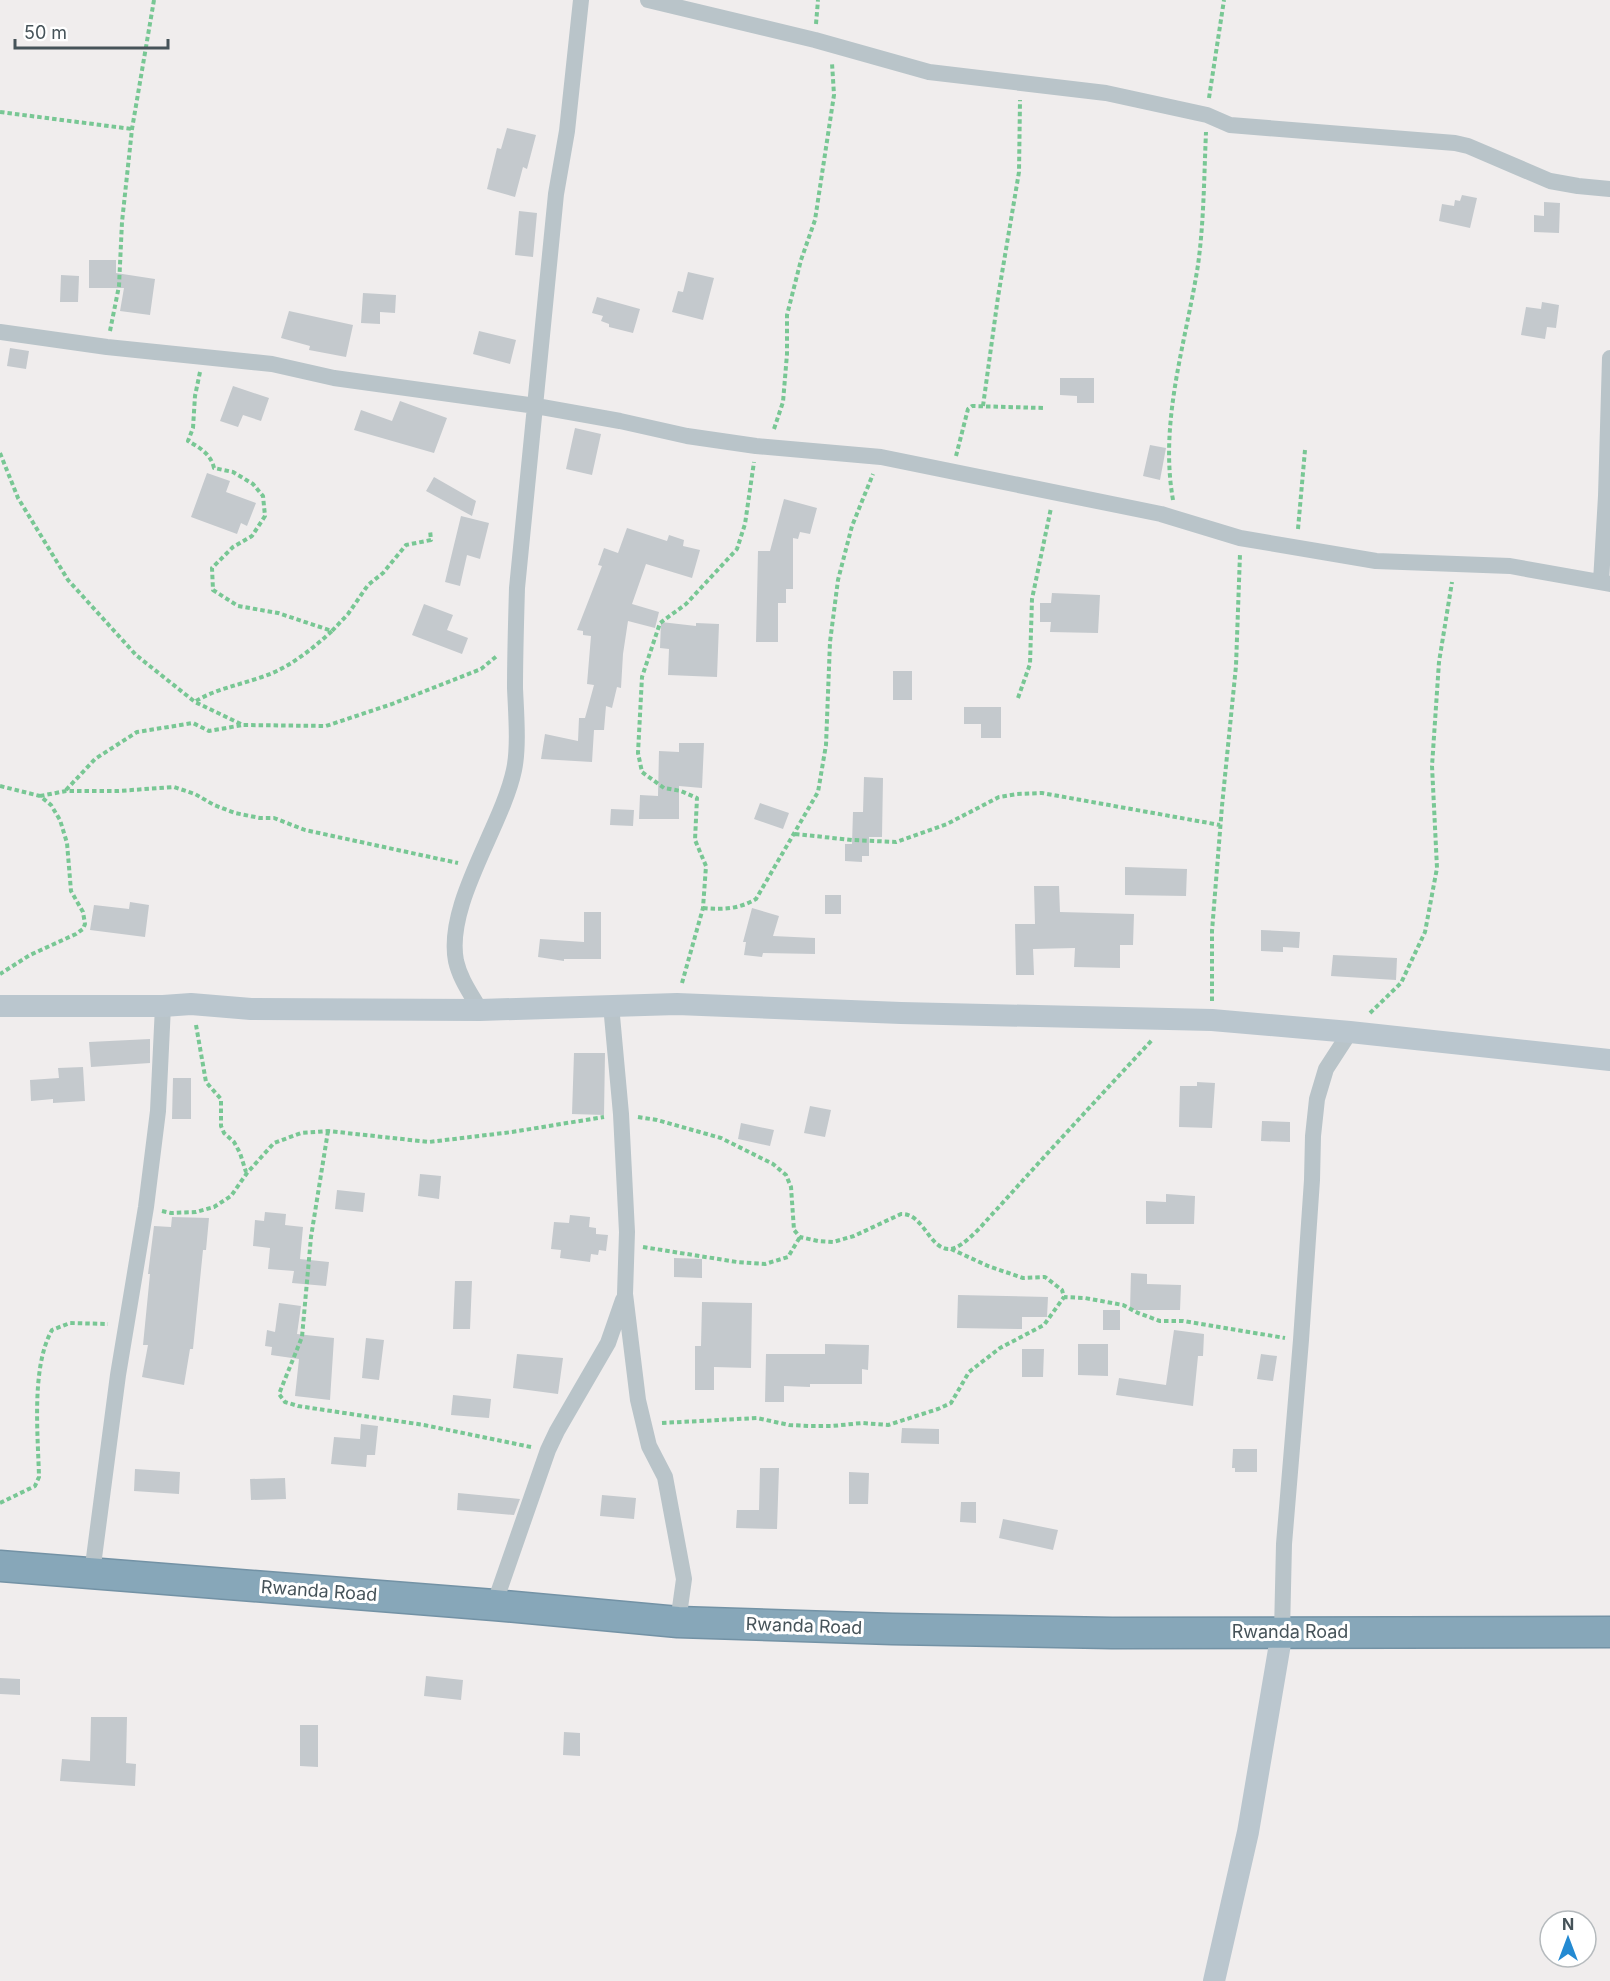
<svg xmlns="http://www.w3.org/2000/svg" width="1610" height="1981" font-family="Inter,sans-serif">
<rect width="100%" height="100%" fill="#f0eded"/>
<!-- building -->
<path fill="#c4c9cd" d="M 507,128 L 536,135 L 527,169 L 523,167 L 515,197 L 487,189 L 497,148 L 501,149 Z
M 1462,195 L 1477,198 L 1470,228 L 1439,221 L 1442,204 L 1454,206 L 1455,200 L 1460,201 Z
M 1544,202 L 1560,203 L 1559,233 L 1534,232 L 1534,215 L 1544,216 Z
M 519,211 L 537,213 L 533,257 L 515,255 Z
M 89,260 L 116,260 L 116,273 L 155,279 L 150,315 L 120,311 L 124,288 L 89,288 Z
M 688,272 L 714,278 L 703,320 L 672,312 L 678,291 L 683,292 Z
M 61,275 L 79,276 L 78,302 L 60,302 Z
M 363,293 L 396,295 L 395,313 L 380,312 L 380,324 L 361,323 Z
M 597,297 L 640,309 L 633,333 L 609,327 L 609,324 L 601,321 L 603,316 L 592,313 Z
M 1542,302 L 1559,305 L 1556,328 L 1547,327 L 1545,339 L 1521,335 L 1526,307 L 1541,309 Z
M 289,311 L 353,325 L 346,357 L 309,350 L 310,346 L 281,338 Z
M 479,331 L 516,340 L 510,364 L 473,354 Z
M 10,348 L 29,351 L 26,369 L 7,366 Z
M 1060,378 L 1094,378 L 1094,403 L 1077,403 L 1077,396 L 1060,395 Z
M 233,386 L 269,398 L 261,421 L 243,415 L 238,427 L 220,421 Z
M 400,401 L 447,418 L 434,453 L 354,430 L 361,410 L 392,421 Z
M 575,428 L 601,434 L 592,475 L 566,469 Z
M 1150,445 L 1166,448 L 1160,480 L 1143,476 Z
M 207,473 L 230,481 L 226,492 L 256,503 L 247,526 L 241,523 L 237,534 L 191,517 Z
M 434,477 L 476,501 L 472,516 L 426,491 Z
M 784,499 L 817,508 L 810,534 L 800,532 L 798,539 L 793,538 L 793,589 L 786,589 L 786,603 L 778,603 L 778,642 L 756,642 L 758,551 L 770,551 Z
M 461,516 L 489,523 L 480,559 L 467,555 L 460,586 L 445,582 Z
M 627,528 L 667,541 L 669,535 L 684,540 L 683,546 L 700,550 L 692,578 L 646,564 L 632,604 L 659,612 L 655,628 L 628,621 L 623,654 L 621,688 L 617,687 L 612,708 L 606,706 L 604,730 L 594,730 L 592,762 L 541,759 L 545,734 L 578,741 L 579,718 L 585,718 L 594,685 L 587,684 L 591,636 L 583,635 L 583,631 L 577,630 L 602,566 L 598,565 L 604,548 L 618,553 Z
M 1052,593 L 1100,595 L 1098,633 L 1050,632 L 1051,622 L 1040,622 L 1040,603 L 1051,603 Z
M 424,604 L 453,615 L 447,630 L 468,638 L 462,654 L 412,635 Z
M 661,622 L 696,626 L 696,623 L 719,624 L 717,677 L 668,675 L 669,649 L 660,648 Z
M 893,671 L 912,671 L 912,700 L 893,700 Z
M 964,707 L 1001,707 L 1001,738 L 981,738 L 981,724 L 964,724 Z
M 679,743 L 704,743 L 702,788 L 679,786 L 679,819 L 639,819 L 640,795 L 658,796 L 659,751 L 679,752 Z
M 864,777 L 883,778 L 882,837 L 869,837 L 869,856 L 862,856 L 862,862 L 845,861 L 845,844 L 852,844 L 853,812 L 863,812 Z
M 760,803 L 789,813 L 783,829 L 754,819 Z
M 611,809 L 634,810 L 633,826 L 610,825 Z
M 1125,867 L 1187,869 L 1186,896 L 1125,895 Z
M 1034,886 L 1059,886 L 1060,912 L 1134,914 L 1133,945 L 1120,945 L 1120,968 L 1074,967 L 1075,948 L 1033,949 L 1034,975 L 1016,975 L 1015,924 L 1035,924 Z
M 825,895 L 841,895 L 841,914 L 825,914 Z
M 130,902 L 149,905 L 145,937 L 90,930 L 94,905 L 129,909 Z
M 752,908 L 779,916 L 773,936 L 815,938 L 815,954 L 763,953 L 762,957 L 744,955 L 746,942 L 743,942 Z
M 584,912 L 601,912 L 601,959 L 564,959 L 564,961 L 538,957 L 540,939 L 584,942 Z
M 1261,930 L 1300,932 L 1299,948 L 1283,947 L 1283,952 L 1261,951 Z
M 1333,955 L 1397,958 L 1396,980 L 1331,976 Z
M 150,1039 L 150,1063 L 91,1067 L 89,1042 Z
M 574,1053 L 605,1053 L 604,1115 L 572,1114 Z
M 83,1067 L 85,1101 L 53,1103 L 53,1099 L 31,1101 L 30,1080 L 59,1078 L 58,1068 Z
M 173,1078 L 191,1078 L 191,1119 L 172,1119 Z
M 1197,1082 L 1215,1083 L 1212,1128 L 1179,1127 L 1180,1086 L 1197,1086 Z
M 810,1106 L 831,1110 L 825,1137 L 804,1133 Z
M 1262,1121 L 1290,1122 L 1290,1142 L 1261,1141 Z
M 741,1123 L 774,1130 L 770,1146 L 738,1139 Z
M 420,1174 L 441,1176 L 439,1199 L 418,1196 Z
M 337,1190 L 365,1193 L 363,1212 L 335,1209 Z
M 1166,1194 L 1195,1196 L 1194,1224 L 1146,1224 L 1146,1201 L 1166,1202 Z
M 265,1212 L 286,1214 L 285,1225 L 303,1227 L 300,1259 L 329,1262 L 326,1286 L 292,1283 L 294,1271 L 268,1269 L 270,1248 L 253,1246 L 255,1220 L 264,1221 Z
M 570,1215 L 590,1217 L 589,1227 L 596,1228 L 596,1234 L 608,1235 L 606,1251 L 599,1250 L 598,1255 L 591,1254 L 590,1262 L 560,1258 L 561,1250 L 551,1249 L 554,1222 L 569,1223 Z
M 172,1217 L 209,1218 L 206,1250 L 203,1250 L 193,1349 L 190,1349 L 184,1385 L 142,1377 L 148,1345 L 143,1345 L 150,1274 L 148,1274 L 154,1226 L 171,1227 Z
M 674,1258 L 702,1259 L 702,1278 L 674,1277 Z
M 1131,1273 L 1147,1274 L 1147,1284 L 1181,1285 L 1180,1310 L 1130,1310 Z
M 455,1281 L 472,1281 L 470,1329 L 453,1329 Z
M 958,1295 L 1048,1297 L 1047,1317 L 1022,1317 L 1022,1329 L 957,1328 Z
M 702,1302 L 752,1303 L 751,1368 L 714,1367 L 714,1390 L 695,1390 L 695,1346 L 701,1346 Z
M 279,1303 L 301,1306 L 297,1334 L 334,1338 L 330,1400 L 295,1396 L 299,1359 L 271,1355 L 272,1347 L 265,1346 L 267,1330 L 275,1332 Z
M 1103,1310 L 1120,1310 L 1120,1330 L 1103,1330 Z
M 1174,1330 L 1204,1334 L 1203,1356 L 1198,1356 L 1193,1406 L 1116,1395 L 1119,1378 L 1166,1385 Z
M 366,1338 L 384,1340 L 379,1380 L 362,1378 Z
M 825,1344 L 869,1345 L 868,1370 L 862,1369 L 862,1384 L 810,1384 L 810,1387 L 784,1386 L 784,1402 L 765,1402 L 766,1354 L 825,1354 Z
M 1078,1344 L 1108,1344 L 1108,1376 L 1078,1375 Z
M 1022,1349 L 1044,1349 L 1043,1377 L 1022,1377 Z
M 517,1354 L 563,1358 L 558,1394 L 513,1388 Z
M 1261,1354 L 1277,1356 L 1273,1381 L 1257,1379 Z
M 453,1395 L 491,1399 L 489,1418 L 451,1415 Z
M 361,1424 L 378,1426 L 375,1455 L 367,1455 L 366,1467 L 331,1464 L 334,1437 L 360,1439 Z
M 902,1428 L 939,1429 L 939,1444 L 901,1443 Z
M 1233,1449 L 1257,1449 L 1257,1472 L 1235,1472 L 1235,1468 L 1232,1468 Z
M 760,1468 L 779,1468 L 777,1529 L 736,1528 L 737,1510 L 759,1510 Z
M 135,1469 L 180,1472 L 179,1494 L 134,1491 Z
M 849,1472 L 869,1473 L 868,1504 L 849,1504 Z
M 285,1478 L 286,1499 L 251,1500 L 250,1479 Z
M 458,1493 L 520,1499 L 514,1515 L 457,1510 Z
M 602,1495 L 636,1498 L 634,1519 L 600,1516 Z
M 961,1502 L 976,1502 L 976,1523 L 960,1522 Z
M 1003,1519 L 1058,1530 L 1053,1550 L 999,1538 Z
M 426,1676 L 463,1680 L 461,1700 L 424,1696 Z
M 0,1678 L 20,1679 L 20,1695 L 0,1694 Z
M 91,1717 L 127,1717 L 126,1763 L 136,1764 L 135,1786 L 60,1781 L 62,1759 L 90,1761 Z
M 300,1725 L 318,1725 L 318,1767 L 300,1766 Z
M 564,1732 L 580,1733 L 580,1756 L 563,1755 Z"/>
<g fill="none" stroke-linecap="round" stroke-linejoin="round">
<defs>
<path id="highway" d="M 0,1566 L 494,1605 L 678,1622 L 892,1629 L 1112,1633 L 1610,1632"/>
</defs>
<!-- highway casing -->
<use href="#highway" stroke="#7392a5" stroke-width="33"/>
<!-- path -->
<path stroke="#78c794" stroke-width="4" stroke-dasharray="4.5 3" stroke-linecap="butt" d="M 816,24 L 818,0
M 1209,98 L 1224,0
M 0,112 L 132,129
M 110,331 L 119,286 L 122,222 L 132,129 L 154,0
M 200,372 L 195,396 L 193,428 L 188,441 C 199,447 211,454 214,468 L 233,472 L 253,484 L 263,496 L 265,516 L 252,536 L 233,547 L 212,568 L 213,590 L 238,606 L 278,613 L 332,631 L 348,614 L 368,585 L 383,573 L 406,545 L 431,540 L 430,530
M 983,406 L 998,297 L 1019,172 L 1020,100
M 774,429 L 783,402 L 787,354 L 787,315 L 801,260 L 815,220 L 834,95 L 832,63
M 0,453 L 18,498 L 68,580 L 136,655 L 195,702 L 243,725 L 326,726 L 392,704 L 481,669 L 498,655
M 956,456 L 968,409 L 972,406 L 1043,408
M 1173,500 C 1159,421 1186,342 1198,265 C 1204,221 1204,177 1206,132
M 1298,529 L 1305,450
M 1018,698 L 1030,664 L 1032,599 L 1051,508
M 196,701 C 216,689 239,685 262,677 C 289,668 311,650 332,631
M 0,786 L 40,796 L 51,805 L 60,820 L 67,843 L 71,891 L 83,912 L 85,924 L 83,929 L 76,934 L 30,955 L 0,974
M 66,790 L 95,759 L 137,732 L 193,723 L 209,731 L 243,725
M 40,796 L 66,791 L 118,791 L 174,787 L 195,794 L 214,805 L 235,813 L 260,818 L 274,818 L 305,830 L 458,863
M 795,834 L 852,840 L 896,842 L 947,824 L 999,797 L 1017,794 L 1042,793 L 1220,825
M 703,908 C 723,910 739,909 756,899 L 818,792 L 826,745 L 830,642 L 838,580 L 852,526 L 873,474
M 682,983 L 703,908 L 706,866 L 695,840 L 697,798 L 681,791 L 664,788 L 642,772 L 638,753 L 642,677 L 660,623 L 686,604 L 737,549 L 745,524 L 754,462
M 1212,1001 L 1212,931 L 1222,806 L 1236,666 L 1240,554
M 1370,1013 L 1401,983 L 1425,932 L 1437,868 L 1432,766 L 1439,662 L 1452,582
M 196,1025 L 206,1082 L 221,1099 L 221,1126 L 224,1133 L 234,1142 L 240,1153 L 246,1172
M 638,1117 L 657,1120 L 721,1138 L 773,1164 L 786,1175 L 791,1187 L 794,1230 L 800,1237 L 818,1241 L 833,1242 L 854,1236 L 901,1214 C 924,1213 929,1250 950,1249 C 965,1248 988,1218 998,1208 C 1049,1151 1101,1095 1153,1039
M 328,1131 L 311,1237 L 302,1337 L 279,1394 L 285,1402 L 298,1406 L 424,1425 L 531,1447
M 162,1211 L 171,1213 L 196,1212 L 214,1207 L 231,1196 L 247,1173 L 274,1143 L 301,1133 L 328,1131 L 429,1142 L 512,1132 L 604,1117
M 643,1247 L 737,1262 L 765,1264 L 788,1257 L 800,1237
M 951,1249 L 988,1266 L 1023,1278 L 1045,1277 L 1062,1290 L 1064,1297 L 1085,1298 L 1123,1305 L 1138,1313 L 1160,1321 L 1183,1321 L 1285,1338
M 662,1423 L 757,1418 L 789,1425 L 809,1426 L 832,1426 L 862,1423 L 888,1425 L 938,1409 L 951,1403 L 969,1372 L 1000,1348 L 1044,1325 L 1064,1297
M 0,1503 L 35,1486 L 39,1477 C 38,1435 31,1367 52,1330 L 70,1323 L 108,1324"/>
<!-- street -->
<path stroke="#b9c4c9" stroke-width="16" d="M 648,0 L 815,40 L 929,72 L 1106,93 L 1207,115 L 1230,125 L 1455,143 L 1468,146 L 1550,181 L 1578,186 L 1610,189
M 0,332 L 107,347 L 272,364 L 334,378 L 536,406 L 620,421 L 687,436 L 756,446 L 881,457 L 1161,514 L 1240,538 L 1376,561 L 1510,566 L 1610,584
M 1601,582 L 1606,496 L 1610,358
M 611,1005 L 621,1114 L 627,1232 L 625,1294 L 638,1400 L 649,1446 L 665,1477 L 684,1579 L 678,1622
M 480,1010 C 471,994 460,979 456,961 C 445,904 502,827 514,770 C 519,747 516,712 515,688 C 515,655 516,622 517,588 L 556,194 L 567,131 L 581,0
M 92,1573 L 118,1375 L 146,1207 L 158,1111 L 163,1006
M 494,1605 L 548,1450 L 557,1431 L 608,1343 L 623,1300
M 1282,1632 L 1284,1544 L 1301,1340 L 1312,1180 L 1313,1136 L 1317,1099 L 1326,1069 L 1350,1032"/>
<!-- secondary -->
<path stroke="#bac6ce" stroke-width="22" d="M 0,1006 L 163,1006 L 191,1004 L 251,1009 L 480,1010 L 677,1004 L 901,1013 L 1212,1020 L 1350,1032 L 1610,1060
M 1214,1981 L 1248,1832 L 1282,1632"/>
<!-- highway -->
<use href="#highway" stroke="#87a7b9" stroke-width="30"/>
</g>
<g text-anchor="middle" stroke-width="6" stroke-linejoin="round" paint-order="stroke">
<!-- street labels -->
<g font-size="18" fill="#465359" stroke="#fff">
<text transform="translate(319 1591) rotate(4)" y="6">Rwanda Road</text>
<text transform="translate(804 1626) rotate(2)" y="6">Rwanda Road</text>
<text x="1290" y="1638">Rwanda Road</text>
</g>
</g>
<!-- north arrow -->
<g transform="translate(1568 1939)"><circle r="28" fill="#ffffff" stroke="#b5babd" stroke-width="1.5"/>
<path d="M0-4.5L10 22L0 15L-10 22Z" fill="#248ad2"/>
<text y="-9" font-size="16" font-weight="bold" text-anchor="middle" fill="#465359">N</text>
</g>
<!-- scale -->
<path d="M15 39v9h153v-9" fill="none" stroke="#465359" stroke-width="3"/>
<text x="24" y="39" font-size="18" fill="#465359" stroke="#ffffff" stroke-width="4.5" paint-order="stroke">50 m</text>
</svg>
